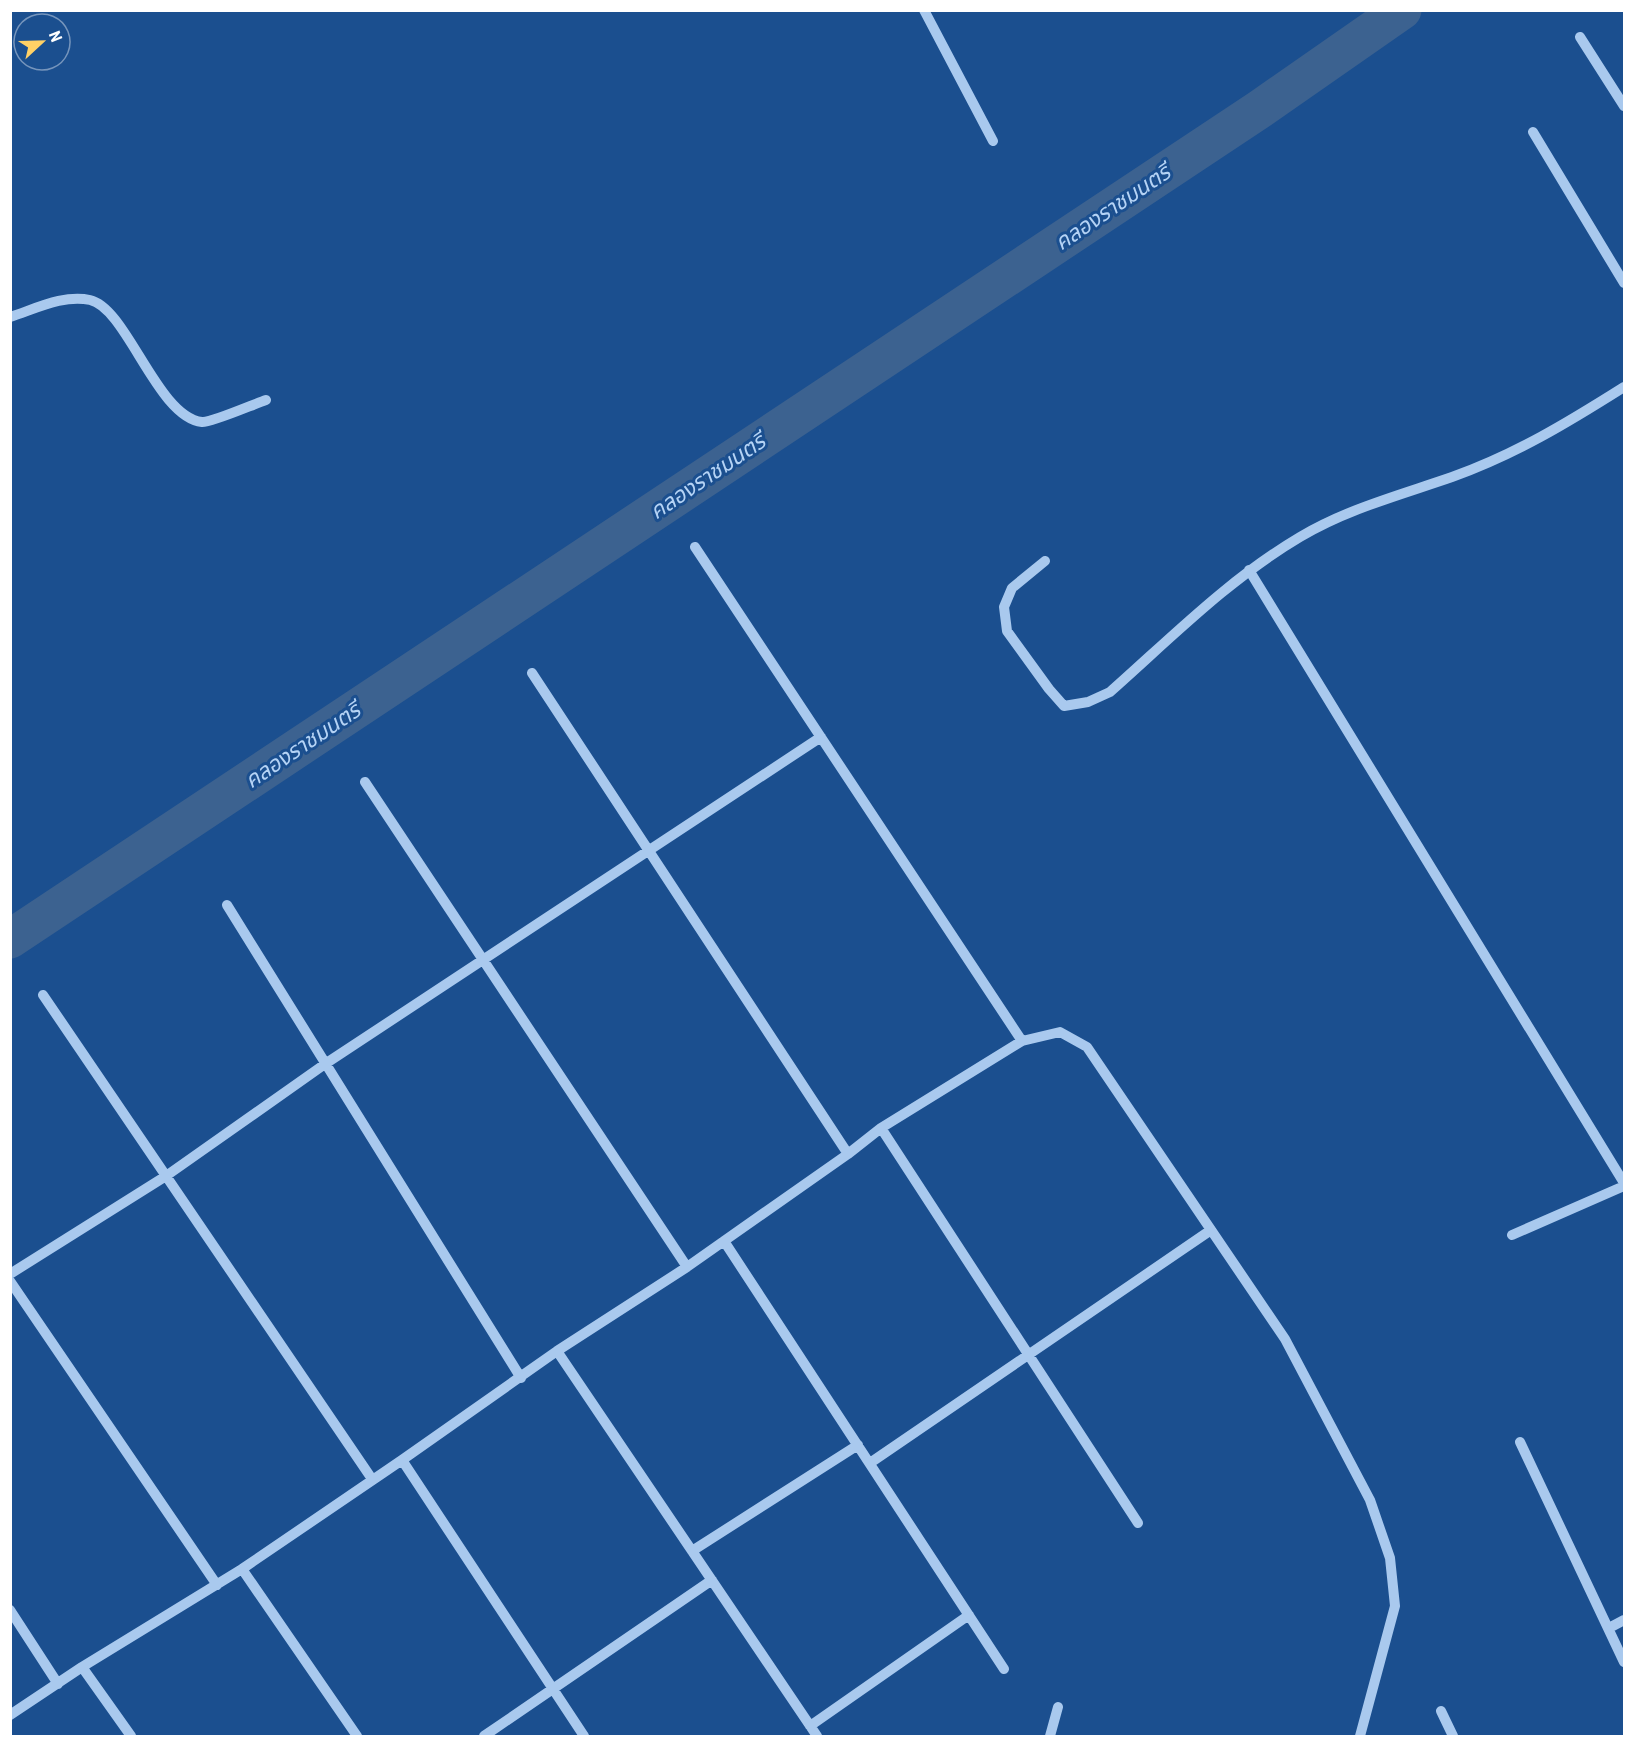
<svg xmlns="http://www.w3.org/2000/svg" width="1635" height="1747" font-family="'Roboto Condensed','Noto Sans Thai',sans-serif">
<rect width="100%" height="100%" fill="#1b4f8f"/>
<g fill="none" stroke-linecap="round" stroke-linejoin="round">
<!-- canal -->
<path stroke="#3c6290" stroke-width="39" d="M 10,939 L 1260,109 L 1402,10"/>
<!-- minor -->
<path stroke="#a9c9ee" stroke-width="10" d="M 924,10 L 993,141
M 1580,37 L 1624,106
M 1533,132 L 1624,283
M 10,317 C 35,309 64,294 90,300 C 127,308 157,417 202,422 C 211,423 254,404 266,400
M 695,547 L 1022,1041
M 1045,561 L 1012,588 L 1004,607 L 1007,631 L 1049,689 L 1064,706 L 1088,702 L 1110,692 C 1171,638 1229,579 1300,537 C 1347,509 1400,495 1452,477 C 1516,454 1567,423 1624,387
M 1249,570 L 1624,1183
M 532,673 L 848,1154
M 365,782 L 687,1267
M 227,905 L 521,1378
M 43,995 L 372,1479
M 881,1128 L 1138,1523
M 1512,1235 L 1624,1186
M 724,1241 L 1004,1669
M 10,1274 L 166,1176 L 325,1064 L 821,737
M 10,1281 L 217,1585
M 557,1351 L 817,1736
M 1520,1442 L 1624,1662
M 402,1460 L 584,1736
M 870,1463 L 1211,1230
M 692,1551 L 858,1445
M 242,1569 L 357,1736
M 10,1610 L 58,1684
M 1609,1628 L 1624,1620
M 82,1667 L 131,1736
M 1441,1711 L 1453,1736
M 10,1715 L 82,1667 L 242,1569 L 402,1460 L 557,1351 L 687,1267 L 848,1154 L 881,1128 L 1022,1041 L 1060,1032 L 1087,1047 L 1285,1339 L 1370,1500 L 1390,1558 L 1395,1606 L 1360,1736
M 810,1726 L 969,1615
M 484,1736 L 712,1580
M 1050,1736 L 1058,1707"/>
</g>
<g text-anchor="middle" stroke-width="6" stroke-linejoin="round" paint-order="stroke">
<!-- water labels -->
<g font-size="22" font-style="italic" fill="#b5d3f5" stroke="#1b4f8f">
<text transform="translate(1112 207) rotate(-34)" y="8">คลองราชมนตรี</text>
<text transform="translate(707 476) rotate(-34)" y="8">คลองราชมนตรี</text>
<text transform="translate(302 745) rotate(-34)" y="8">คลองราชมนตรี</text>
</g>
</g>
<!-- border -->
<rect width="1635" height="1747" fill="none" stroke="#ffffff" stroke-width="24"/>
<!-- north arrow -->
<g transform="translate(42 42) rotate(68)"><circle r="28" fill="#1b4f8f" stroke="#7695bc" stroke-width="1.5"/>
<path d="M0-4.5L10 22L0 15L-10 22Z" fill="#ffd166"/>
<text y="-9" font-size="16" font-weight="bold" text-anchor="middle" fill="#ffffff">N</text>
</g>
</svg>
